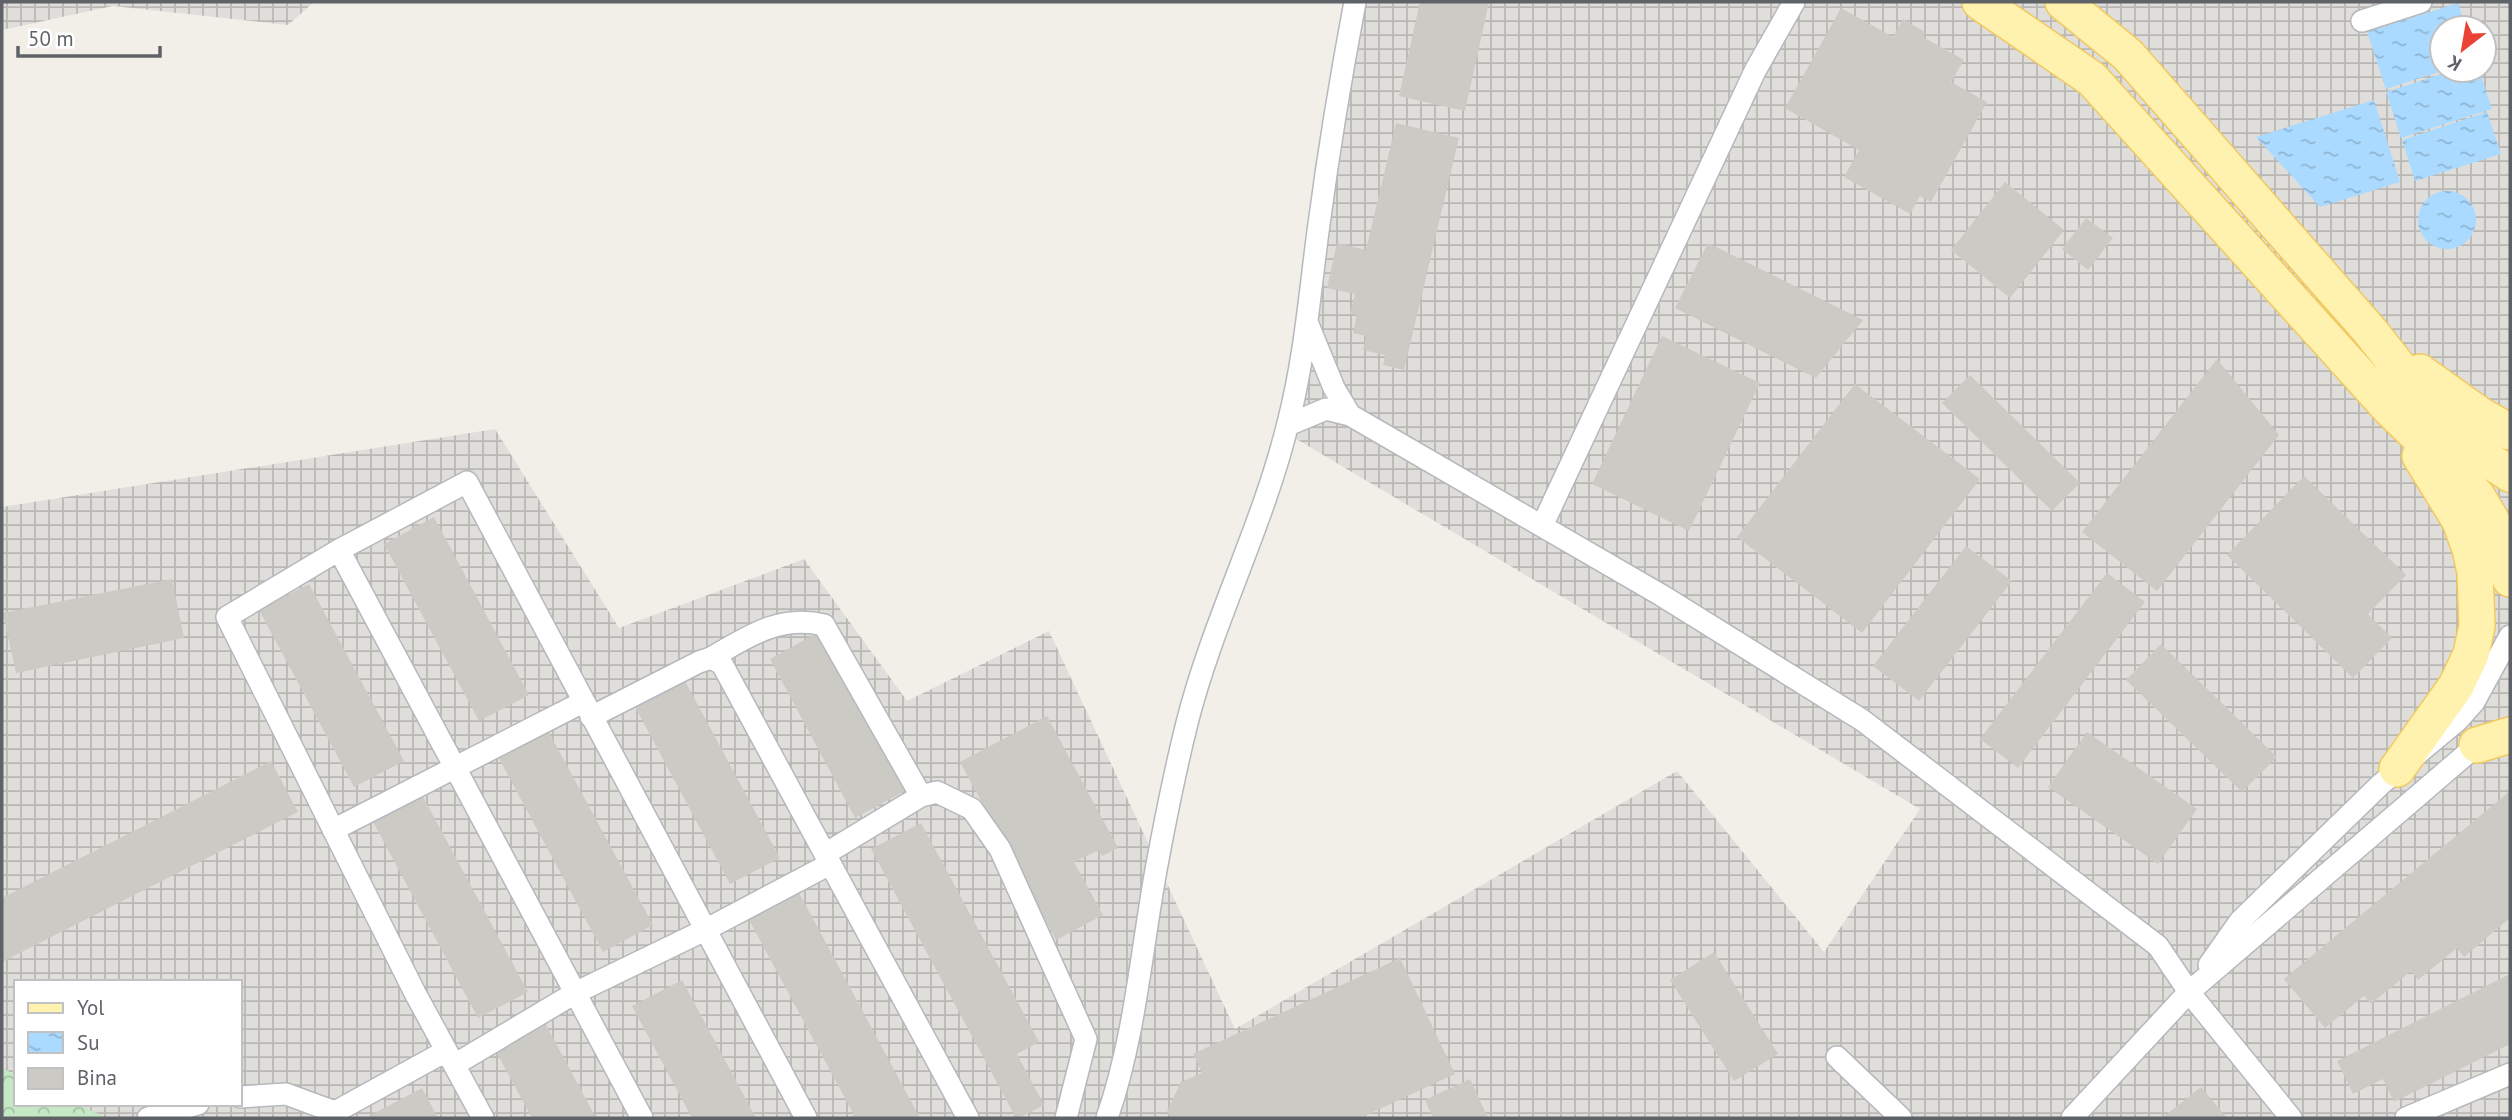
<svg xmlns="http://www.w3.org/2000/svg" width="2512" height="1120" font-family="'PT Sans',sans-serif">
<defs>
<pattern id="industrial-grid" width="8" height="8" patternUnits="userSpaceOnUse" patternTransform="scale(1.75)"><rect width="8" height="8" fill="#e0deda"/><path d="M0 4h8M4 0v8" fill="none" stroke="#b9b8b5"/></pattern>
<pattern id="forest-crowns" width="20" height="18" patternUnits="userSpaceOnUse" patternTransform="scale(1.75)"><rect width="20" height="18" fill="#c5e8c5"/><path d="M2 6a3 3 0 1 1 6 0M12 15a3 3 0 1 1 6 0" fill="none" stroke="#a3c0a4"/></pattern>
<pattern id="water-ripples" width="26" height="14" patternUnits="userSpaceOnUse" patternTransform="scale(1.75)"><rect width="26" height="14" fill="#aadaff"/><path d="M2 4q2-2 4 0t4 0M15 11q2-2 4 0t4 0" fill="none" stroke="#8eb4d2"/></pattern>
</defs>
<rect width="100%" height="100%" fill="#f1efe8"/>
<!-- industrial -->
<path fill="url(#industrial-grid)" fill-rule="evenodd" d="M 2,2 L 314,2 L 288,25 L 113,6 L 2,30 Z
M 1343,2 L 2510,2 L 2510,1118 L 2,1118 L 2,507 L 495,429 L 619,628 L 804,559 L 907,701 L 1049,631 L 1235,1029 L 1677,771 L 1824,952 L 1920,809 L 1281,430 ZM 2442,28 L 2484,28 L 2484,70 L 2442,70 ZM 16,982 L 240,982 L 240,1104 L 16,1104 Z"/>
<!-- forest -->
<path fill="url(#forest-crowns)" d="M 2,1068 L 16,1075 L 16,1104 L 77,1104 L 107,1118 L 2,1118 Z"/>
<!-- water -->
<path fill="url(#water-ripples)" d="M 2458,3 L 2466,28 L 2442,28 L 2442,70 L 2445,70 L 2386,89 L 2367,32 Z
M 2454,70 L 2479,70 L 2492,109 L 2401,138 L 2386,92 Z
M 2374,100 L 2400,182 L 2320,207 L 2256,137 Z
M 2487,112 L 2501,154 L 2415,181 L 2402,140 Z
M2418 220a29 29 0 1 1 58 0a29 29 0 1 1-58 0Z"/>
<!-- building -->
<path fill="#cccac5" d="M 1420,2 L 1489,2 L 1465,111 L 1399,96 Z
M 1841,8 L 1893,37 L 1903,19 L 1925,32 L 1923,37 L 1964,60 L 1951,82 L 1987,102 L 1931,202 L 1920,196 L 1910,214 L 1844,177 L 1859,150 L 1785,108 Z
M 1396,123 L 1459,138 L 1404,370 L 1383,365 L 1385,355 L 1363,350 L 1366,336 L 1353,333 L 1357,315 L 1350,314 L 1355,294 L 1327,288 L 1337,243 L 1366,250 Z
M 2005,182 L 2064,230 L 2010,298 L 1951,250 Z
M 2086,218 L 2113,238 L 2088,270 L 2062,249 Z
M 1708,243 L 1863,320 L 1816,378 L 1675,308 Z
M 1662,336 L 1760,383 L 1689,531 L 1592,484 Z
M 2217,359 L 2279,435 L 2157,591 L 2082,532 Z
M 1970,375 L 2080,483 L 2052,511 L 1942,403 Z
M 1855,384 L 1980,479 L 1862,633 L 1737,537 Z
M 2304,476 L 2406,575 L 2368,614 L 2392,638 L 2353,678 L 2227,555 Z
M 434,517 L 529,695 L 479,721 L 384,544 Z
M 1966,546 L 2012,581 L 1919,701 L 1873,666 Z
M 2107,573 L 2145,602 L 2018,768 L 1980,739 Z
M 172,579 L 184,638 L 16,673 L 3,613 Z
M 309,584 L 404,761 L 354,787 L 259,610 Z
M 819,632 L 905,791 L 855,818 L 770,659 Z
M 2161,644 L 2277,757 L 2242,792 L 2126,680 Z
M 684,679 L 780,858 L 730,884 L 634,705 Z
M 1047,716 L 1118,848 L 1102,856 L 1099,850 L 1074,862 L 1103,915 L 1056,940 L 960,762 Z
M 545,725 L 653,925 L 603,952 L 495,751 Z
M 2087,732 L 2197,809 L 2158,864 L 2048,787 Z
M 271,761 L 298,812 L 2,962 L 2,898 Z
M 420,791 L 528,992 L 478,1018 L 371,818 Z
M 2510,791 L 2510,918 L 2464,957 L 2457,948 L 2418,980 L 2411,971 L 2371,1004 L 2364,996 L 2325,1028 L 2284,979 Z
M 921,823 L 1039,1042 L 1017,1054 L 1044,1105 L 1019,1118 L 1016,1118 L 871,849 Z
M 797,889 L 920,1118 L 848,1118 L 854,1115 L 747,916 Z
M 1714,952 L 1778,1054 L 1734,1081 L 1670,980 Z
M 1400,958 L 1455,1074 L 1360,1118 L 1171,1118 L 1167,1111 L 1181,1082 L 1202,1073 L 1193,1054 Z
M 2510,974 L 2510,1044 L 2394,1102 L 2383,1079 L 2353,1094 L 2337,1061 Z
M 682,980 L 756,1118 L 692,1118 L 632,1006 Z
M 545,1023 L 596,1118 L 532,1118 L 495,1050 Z
M 1470,1079 L 1488,1118 L 1433,1118 L 1425,1100 Z
M 2201,1087 L 2227,1118 L 2162,1118 Z
M 422,1088 L 438,1118 L 373,1118 L 371,1115 Z"/>
<g fill="none" stroke-linecap="round" stroke-linejoin="round">
<defs>
<path id="minor" d="M 2362,21 L 2421,2
M 1307,322 L 1334,388 L 1350,415
M 1288,425 L 1326,409 L 1350,415 L 1661,595 L 1862,720 L 2158,946 L 2189,992 L 2291,1118
M 1542,526 L 1755,71 L 1794,2
M 339,550 L 642,1118
M 711,658 C 747,637 780,614 824,625 L 921,796
M 591,717 L 699,662 L 711,658 L 722,664 L 968,1118
M 333,830 L 583,702
M 825,854 L 921,796 L 937,792 L 972,809 L 1000,849 L 1086,1039 L 1066,1118
M 2209,965 L 2240,921 L 2381,784 L 2457,721 L 2474,702 L 2510,636
M 1837,1057 L 1901,1118
M 454,1065 L 575,993 L 705,930 L 830,864
M 240,1097 L 286,1094 L 335,1112
M 148,1118 L 198,1104
M 331,1118 L 335,1112 L 446,1051
M 483,1118 L 415,993 L 227,617 L 339,550 L 467,482 L 806,1118
M 1107,1118 C 1135,1037 1141,953 1156,870 C 1165,821 1175,771 1187,723 C 1213,620 1263,526 1288,423 C 1305,358 1310,290 1319,224 C 1329,149 1341,76 1355,2
M 2072,1118 L 2189,992 L 2484,739
M 2406,1118 L 2510,1074"/>
<path id="primary" d="M 1980,2 L 2092,79 L 2390,409 L 2457,474 L 2477,496 L 2492,521 L 2510,579
M 2063,2 L 2128,55 L 2370,331 L 2424,399 L 2464,444 L 2510,474
M 2420,372 L 2480,415 L 2510,432
M 2477,745 L 2510,735
M 2397,769 L 2456,686 L 2471,654 L 2477,626 L 2475,572 L 2470,549 L 2460,521 L 2420,456"/>
</defs>
<!-- minor casing -->
<use href="#minor" stroke="#b5b8bc" stroke-width="24"/>
<!-- primary casing -->
<use href="#primary" stroke="#f2c960" stroke-width="38"/>
<!-- minor -->
<use href="#minor" stroke="#fff" stroke-width="21"/>
<!-- primary -->
<use href="#primary" stroke="#fff2af" stroke-width="35"/>
</g>
<!-- border -->
<rect width="2512" height="1120" fill="none" stroke="#5f6368" stroke-width="7"/>
<!-- legend -->
<rect x="14" y="980" width="228" height="126" fill="#ffffff" stroke="#bfc1c3" stroke-width="2"/>
<rect x="28" y="1003" width="35" height="10" fill="#fff2af" stroke="#bfc1c3" stroke-width="2"/>
<text x="77" y="1015" font-size="21" fill="#5f6368">Yol</text>
<rect x="28" y="1032" width="35" height="21" fill="url(#water-ripples)" stroke="#bfc1c3" stroke-width="2"/>
<text x="77" y="1050" font-size="21" fill="#5f6368">Su</text>
<rect x="28" y="1068" width="35" height="21" fill="#cccac5" stroke="#bfc1c3" stroke-width="2"/>
<text x="77" y="1085" font-size="21" fill="#5f6368">Bina</text>
<!-- north arrow -->
<g transform="translate(2463 49) rotate(211)"><circle r="33" fill="#ffffff" stroke="#bfc1c3" stroke-width="2"/>
<path d="M0-5L12 26L0 18L-12 26Z" fill="#ea4335"/>
<text y="-10" font-size="19" font-weight="bold" text-anchor="middle" fill="#5f6368">K</text>
</g>
<!-- scale -->
<path d="M18 46v10h142v-10" fill="none" stroke="#5f6368" stroke-width="3.5"/>
<text x="28" y="46" font-size="21" fill="#5f6368" stroke="#ffffff" stroke-width="5" paint-order="stroke">50 m</text>
</svg>
